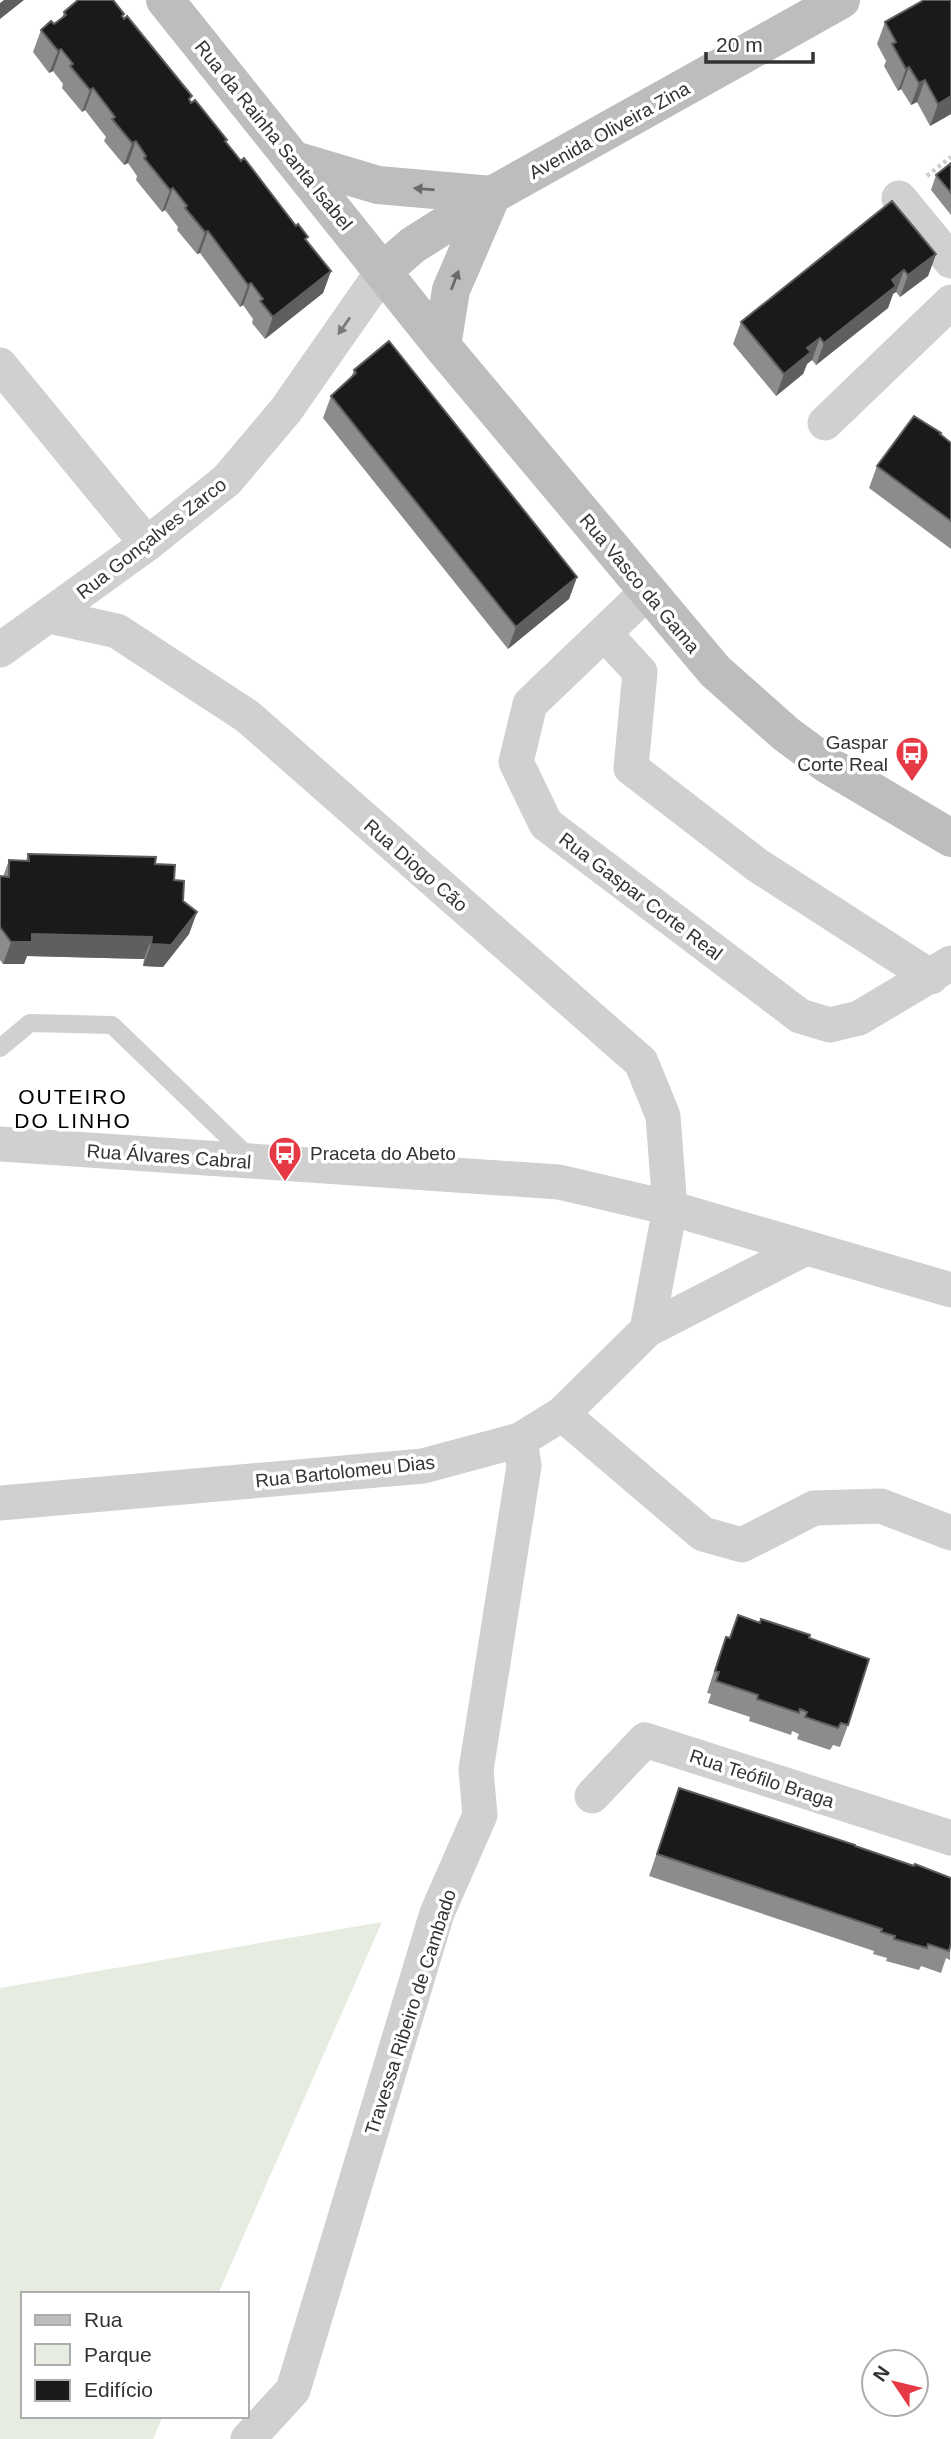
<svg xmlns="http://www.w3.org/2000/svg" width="951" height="2439" font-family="Helvetica,sans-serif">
<rect width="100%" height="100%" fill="#fff"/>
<!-- green -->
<path fill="#e6ecdf" d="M 382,1922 L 218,2294 L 23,2294 L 23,2416 L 163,2416 L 153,2439 L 0,2439 L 0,1988 Z"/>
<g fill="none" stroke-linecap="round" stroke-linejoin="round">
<!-- path -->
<path stroke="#cdcdcd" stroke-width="4.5" stroke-dasharray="3.5 3.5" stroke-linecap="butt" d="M 927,176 L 951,157"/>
<!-- lane -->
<path stroke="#d0d0d0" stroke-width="18" d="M 0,1048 L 30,1023 L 112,1025 L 251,1159"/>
<!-- street -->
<path stroke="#d0d0d0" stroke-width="35" d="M 899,198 L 951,261
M 0,365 L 147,544
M 825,423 L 951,302
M 647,592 L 530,704 L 516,762 L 546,824 L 800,1016 L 830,1025 L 859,1018 L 951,963
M 49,616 L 117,631 L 247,716 L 641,1062 L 663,1116 L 670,1208 L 647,1330
M 604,633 L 640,672 L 631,768 L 757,865 L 931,977
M 0,650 L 147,544 L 227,480 L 286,410 L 383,271
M 0,1144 L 559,1182 L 670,1208 L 951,1290
M 562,1414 L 703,1534 L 742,1545 L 814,1508 L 881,1506 L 951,1533
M 0,1503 L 423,1466 L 520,1440 L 562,1414 L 647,1330 L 804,1249
M 592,1796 L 645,1740 L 951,1838
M 248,2439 L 293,2390 L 437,1913 L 480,1815 L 476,1770 L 524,1466 L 520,1440"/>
<!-- secondary -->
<path stroke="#bdbdbd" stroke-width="38" d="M 165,0 L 442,346 L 715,671 L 786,734 L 828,765 L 951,838
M 294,160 L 378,185 L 492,195
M 383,271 L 413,245 L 492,195 L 841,0
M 442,346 L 451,290 L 492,195"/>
</g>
<!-- wall -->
<path fill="#8c8c8c" d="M 951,0 L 951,114 L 930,126 L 917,102 L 911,105 L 901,89 L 898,91 L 884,66 L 886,61 L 877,44 L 885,22 Z
M 64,12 L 123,18 L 190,101 L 226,143 L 331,271 L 323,293 L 265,339 L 252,323 L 253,319 L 243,305 L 240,307 L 200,253 L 197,254 L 177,230 L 178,227 L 165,210 L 162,212 L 136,180 L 137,176 L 128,163 L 124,165 L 104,141 L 106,137 L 85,110 L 82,112 L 62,88 L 63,84 L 53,71 L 49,73 L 33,52 L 41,30 L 54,24 L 62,18 Z
M 951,163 L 951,215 L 931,190 L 936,175 Z
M 936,254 L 928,276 L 900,297 L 896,292 L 893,294 L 888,308 L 816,365 L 812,360 L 807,364 L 803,374 L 776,396 L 733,344 L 741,322 Z
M 354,370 L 577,577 L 569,599 L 508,649 L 323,418 L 331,396 L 351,378 Z
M 941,435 L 951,443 L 951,549 L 869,488 L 877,466 Z
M 28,854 L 155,864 L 174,880 L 183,901 L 197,912 L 189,934 L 163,967 L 143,966 L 144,959 L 27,956 L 24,964 L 3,964 L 0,960 L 0,876 L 3,877 L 9,860 L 26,861 Z
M 738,1615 L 759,1622 L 761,1619 L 809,1638 L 848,1725 L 840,1747 L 833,1745 L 830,1750 L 797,1739 L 799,1734 L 792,1731 L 791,1735 L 749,1721 L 750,1717 L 708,1703 L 711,1694 L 707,1693 L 718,1659 L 726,1637 L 729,1638 Z
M 679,1788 L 914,1866 L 951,1878 L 950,1960 L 946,1958 L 941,1973 L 921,1966 L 919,1970 L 886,1961 L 887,1958 L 873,1954 L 874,1951 L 649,1876 Z"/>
<!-- shaded-wall -->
<path fill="#5f5f5f" d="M 4,0 L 24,0 L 0,19 L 0,3 Z
M 61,49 L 53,71 L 49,73 L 58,51 Z
M 909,67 L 901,89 L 898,91 L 906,69 Z
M 925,80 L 917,102 L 911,105 L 919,83 Z
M 93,88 L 85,110 L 82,112 L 90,90 Z
M 951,96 L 951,114 L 930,126 L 938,104 Z
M 136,141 L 128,163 L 124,165 L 132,143 Z
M 173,188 L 165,210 L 162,212 L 170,190 Z
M 208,231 L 200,253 L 197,254 L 205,232 Z
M 936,254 L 928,276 L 900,297 L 908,275 Z
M 904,270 L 896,292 L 893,294 L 888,308 L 816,365 L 824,343 Z
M 331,271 L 323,293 L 265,339 L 273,317 Z
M 251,283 L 243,305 L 240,307 L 248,285 Z
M 820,338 L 812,360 L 807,364 L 803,374 L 776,396 L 784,374 L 807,348 Z
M 577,577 L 569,599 L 508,649 L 516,627 Z
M 197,912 L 189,934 L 163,967 L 143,966 L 151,944 Z
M 32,934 L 152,937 L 144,959 L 27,956 L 24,964 L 3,964 L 11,942 Z"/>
<!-- building -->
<path fill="#1a1a1a" stroke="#5f5f5f" stroke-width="2" d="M 78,0 L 113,0 L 124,14 L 122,16 L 124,19 L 127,16 L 192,96 L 189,99 L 191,103 L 195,100 L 227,140 L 225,141 L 241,161 L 244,158 L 296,226 L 298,224 L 308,237 L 305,239 L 331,271 L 273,317 L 260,301 L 263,299 L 251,283 L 248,285 L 208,231 L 205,232 L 185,208 L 187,206 L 173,188 L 170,190 L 144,158 L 146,156 L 136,141 L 132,143 L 112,119 L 115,117 L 93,88 L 90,90 L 70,66 L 73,64 L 61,49 L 58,51 L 41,30 L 51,21 L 54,24 L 66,15 L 64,12 Z
M 924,0 L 951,0 L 951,96 L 938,104 L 925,80 L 919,83 L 909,67 L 906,69 L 892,44 L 896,42 L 885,22 Z
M 951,163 L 951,193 L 936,175 Z
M 892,201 L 936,254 L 908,275 L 904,270 L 892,280 L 896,286 L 824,343 L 820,338 L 807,348 L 811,352 L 784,374 L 741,322 Z
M 389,341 L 577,577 L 516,627 L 331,396 L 356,373 L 354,370 Z
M 914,416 L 941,433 L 940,434 L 951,443 L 951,521 L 877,466 Z
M 28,854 L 156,857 L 155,864 L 175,865 L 174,880 L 184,881 L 183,901 L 197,912 L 171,945 L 151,944 L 152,937 L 32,934 L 32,942 L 11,942 L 0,927 L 0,876 L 9,877 L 9,860 L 29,861 Z
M 738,1615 L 760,1623 L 761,1619 L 810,1635 L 809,1638 L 869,1659 L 848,1725 L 841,1723 L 838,1728 L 805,1717 L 807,1712 L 800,1709 L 799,1713 L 757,1699 L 758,1695 L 716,1681 L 719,1672 L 715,1671 L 726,1637 L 730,1638 Z
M 679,1788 L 855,1845 L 855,1846 L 914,1866 L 915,1864 L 951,1878 L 951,1943 L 949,1951 L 928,1944 L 927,1948 L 894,1939 L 895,1936 L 881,1932 L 882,1929 L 657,1854 Z"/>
<!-- one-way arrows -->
<defs><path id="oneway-solid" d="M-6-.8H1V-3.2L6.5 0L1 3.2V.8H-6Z" transform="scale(1.75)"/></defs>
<g fill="#6a6a6a">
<use href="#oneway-solid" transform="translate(424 189) rotate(-175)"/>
<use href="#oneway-solid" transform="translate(455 280) rotate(-69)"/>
</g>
<use fill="#7a7a7a" href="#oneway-solid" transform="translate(344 326) rotate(125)"/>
<!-- icons -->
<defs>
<symbol id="bus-pin" viewBox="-11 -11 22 30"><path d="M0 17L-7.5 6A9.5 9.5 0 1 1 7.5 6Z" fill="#e63946" stroke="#fff"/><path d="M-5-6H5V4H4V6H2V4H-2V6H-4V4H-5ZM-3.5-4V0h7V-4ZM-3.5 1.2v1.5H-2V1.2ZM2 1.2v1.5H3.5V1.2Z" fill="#fff"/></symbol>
</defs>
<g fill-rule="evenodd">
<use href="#bus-pin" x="893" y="734" width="38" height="52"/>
<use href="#bus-pin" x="266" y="1134" width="38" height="52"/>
</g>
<g text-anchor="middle" stroke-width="7" stroke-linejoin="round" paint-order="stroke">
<!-- street labels -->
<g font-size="19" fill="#333" stroke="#fff">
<text transform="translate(609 130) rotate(-29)" y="7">Avenida Oliveira Zina</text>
<text transform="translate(274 135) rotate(51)" y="7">Rua da Rainha Santa Isabel</text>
<text transform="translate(151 538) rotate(-38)" y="7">Rua Gonçalves Zarco</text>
<text transform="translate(640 583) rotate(50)" y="7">Rua Vasco da Gama</text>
<text transform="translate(416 865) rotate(41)" y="7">Rua Diogo Cão</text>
<text transform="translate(641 896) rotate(37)" y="7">Rua Gaspar Corte Real</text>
<text transform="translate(169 1156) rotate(4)" y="7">Rua Álvares Cabral</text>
<text transform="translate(345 1471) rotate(-6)" y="7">Rua Bartolomeu Dias</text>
<text transform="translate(762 1778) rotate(18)" y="7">Rua Teófilo Braga</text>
<text transform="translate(410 2012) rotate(-72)" y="7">Travessa Ribeiro de Cambado</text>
</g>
<!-- poi labels -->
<g font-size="19" fill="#333" stroke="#fff" text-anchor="end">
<text x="888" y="749">Gaspar<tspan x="888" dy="22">Corte Real</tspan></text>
<text x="310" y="1160" text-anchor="start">Praceta do Abeto</text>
</g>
<!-- neighbourhood labels -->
<g font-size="21" letter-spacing="2" fill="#000" stroke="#fff">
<text x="73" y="1104">OUTEIRO<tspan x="73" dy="24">DO LINHO</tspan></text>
</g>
</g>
<!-- legend -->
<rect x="21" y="2292" width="228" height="126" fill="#ffffff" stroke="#adadad" stroke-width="2"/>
<rect x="35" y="2315" width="35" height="10" fill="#bdbdbd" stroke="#adadad" stroke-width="2"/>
<text x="84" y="2327" font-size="21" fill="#333333">Rua</text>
<rect x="35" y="2344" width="35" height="21" fill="#e6ecdf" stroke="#adadad" stroke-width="2"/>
<text x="84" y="2362" font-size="21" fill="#333333">Parque</text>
<rect x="35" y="2380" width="35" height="21" fill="#1a1a1a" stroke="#adadad" stroke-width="2"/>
<text x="84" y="2397" font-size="21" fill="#333333">Edifício</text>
<!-- north arrow -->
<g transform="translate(895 2383) rotate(305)"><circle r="33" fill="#ffffff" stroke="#adadad" stroke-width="2"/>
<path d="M0-5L12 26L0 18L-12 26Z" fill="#e63946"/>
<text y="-10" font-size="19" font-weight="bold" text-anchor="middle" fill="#333333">N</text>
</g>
<!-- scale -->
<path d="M706 52v10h107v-10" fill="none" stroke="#333333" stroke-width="3.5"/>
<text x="716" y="52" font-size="21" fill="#333333" stroke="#ffffff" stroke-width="5" paint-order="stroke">20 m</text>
</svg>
